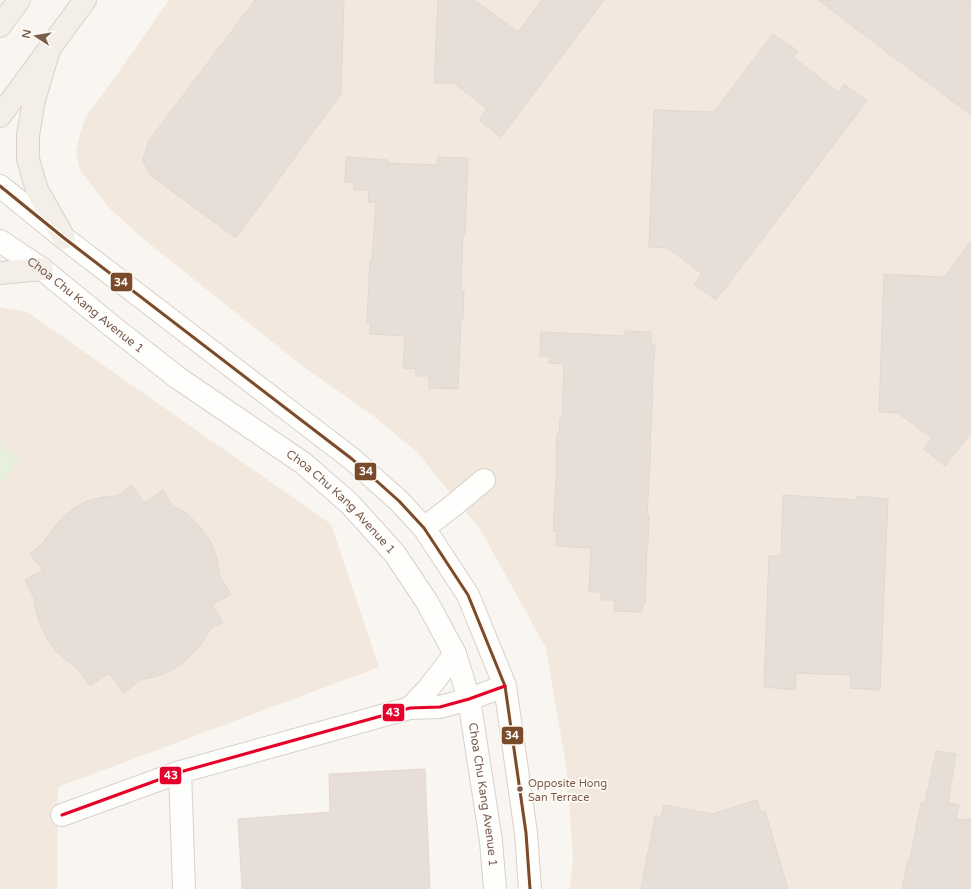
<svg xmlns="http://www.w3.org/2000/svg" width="971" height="889" font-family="'Varela Round',sans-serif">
<rect width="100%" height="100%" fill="#f9f5f0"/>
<!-- residential -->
<path fill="#f2e8de" d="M 169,0 L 971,0 L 971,889 L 570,889 L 573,858 L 567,771 L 546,648 L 480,529 L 416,451 L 371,414 L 305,368 L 146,241 L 110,209 L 80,170 L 76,151 L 80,134 L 85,118 L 116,76 Z
M 0,307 L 27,312 L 331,524 L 379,667 L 58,787 L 57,889 L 0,889 Z"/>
<!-- green -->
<path fill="#e7f0db" d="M 0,444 L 19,459 L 0,484 Z"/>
<!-- building -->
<path fill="#e6ded7" stroke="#e2d8d2" d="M 255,0 L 344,0 L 341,94 L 236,238 L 150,175 L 143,160 L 148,142 Z
M 438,0 L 474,0 L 518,32 L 542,0 L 604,0 L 501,137 L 479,120 L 487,109 L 454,83 L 434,83 Z
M 818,0 L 971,0 L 971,115 L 888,53 Z
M 773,34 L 798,51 L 793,57 L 838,92 L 844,84 L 867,101 L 716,300 L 694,284 L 702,274 L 668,248 L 649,247 L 654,110 L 714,112 Z
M 346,157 L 388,160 L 388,163 L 437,165 L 438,157 L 468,158 L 465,234 L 463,234 L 461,291 L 464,291 L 463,319 L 461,319 L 458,389 L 429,388 L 429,376 L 416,376 L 416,369 L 403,368 L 405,336 L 370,334 L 370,323 L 367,323 L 370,259 L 372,260 L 376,202 L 368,202 L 369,190 L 354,190 L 354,183 L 345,182 Z
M 971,241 L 971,433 L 945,466 L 924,449 L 932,438 L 898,413 L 879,412 L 884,274 L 944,277 Z
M 625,331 L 651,332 L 651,345 L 655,345 L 652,391 L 653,391 L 650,445 L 651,445 L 647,515 L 649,515 L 648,543 L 647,543 L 645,604 L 643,604 L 642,612 L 614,611 L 615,600 L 601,600 L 601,592 L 589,592 L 591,548 L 556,546 L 557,531 L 553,531 L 557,461 L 556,461 L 557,434 L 559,434 L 560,418 L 562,418 L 564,364 L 549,363 L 550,356 L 540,356 L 541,332 L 625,336 Z
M 132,485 L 144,503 L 163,490 L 172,505 L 188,514 L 200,527 L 211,542 L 217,559 L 220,577 L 231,594 L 212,605 L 223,622 L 210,629 L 201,645 L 188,658 L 174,669 L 158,676 L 140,680 L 124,693 L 109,673 L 90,686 L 79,670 L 67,661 L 56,651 L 48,640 L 41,626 L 36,612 L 34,598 L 25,580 L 43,570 L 30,554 L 44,542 L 52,530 L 62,518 L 74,508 L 87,501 L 102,497 L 118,496 Z
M 783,495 L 857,500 L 857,496 L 888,499 L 880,690 L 850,688 L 851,675 L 796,673 L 795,690 L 764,687 L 769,556 L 781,556 Z
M 936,751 L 956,754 L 948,803 L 959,805 L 956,820 L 971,819 L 971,889 L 902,889 L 907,863 L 909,863 L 921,803 L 925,803 Z
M 425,769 L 430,889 L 242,889 L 238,819 L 330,812 L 329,774 Z
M 757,800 L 761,813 L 765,811 L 788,889 L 641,889 L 655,816 L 661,817 L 664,805 L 712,814 Z"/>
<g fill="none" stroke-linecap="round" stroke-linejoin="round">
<defs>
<g id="minor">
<path d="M 0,186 L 64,238 L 352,459 L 399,501 L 424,528 L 468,595 L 505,686 L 526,833 L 530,889"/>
<path id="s1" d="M 0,241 L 42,269 L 113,327 L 178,378 L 303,463 L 349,503 L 395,554 L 427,602 L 455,654 L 469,699 L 491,841 L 495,889"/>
<path d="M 424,528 L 454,505 L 484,480"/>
<path d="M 410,708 L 428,689 L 455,654"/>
<path d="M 180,772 L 184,889"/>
<path d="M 62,815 L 180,772 L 410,708 L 440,707 L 469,699 L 505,686"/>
</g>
<path id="major" d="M 0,26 L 19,0
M 50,46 L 34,100 L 28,135 L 28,159 L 37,190 L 64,238
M 0,116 L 85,0
M 0,273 L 42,269"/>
</defs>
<!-- minor casing -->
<use href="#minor" stroke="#d7d1cb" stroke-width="24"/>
<!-- major casing -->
<use href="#major" stroke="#dad1cc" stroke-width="24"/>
<!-- minor -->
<use href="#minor" stroke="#fefefd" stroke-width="22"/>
<!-- major -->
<use href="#major" stroke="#f3eee8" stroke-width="22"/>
<defs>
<path id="bus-1" d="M 0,186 L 64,238 L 352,459 L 399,501 L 424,528 L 468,595 L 505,686 L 526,833 L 530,889"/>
<path id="bus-2" d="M 62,815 L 180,772 L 410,708 L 440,707 L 469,699 L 505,686"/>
</defs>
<!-- bus-1 casing -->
<use href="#bus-1" stroke="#fffaf3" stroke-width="6"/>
<!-- bus-2 casing -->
<use href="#bus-2" stroke="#fffaf3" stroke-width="6"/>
<!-- bus-1 -->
<use href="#bus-1" stroke="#7a4b2a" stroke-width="3"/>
<!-- bus-2 -->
<use href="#bus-2" stroke="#e4002b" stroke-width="3"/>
</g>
<!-- markers -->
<circle fill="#7a5c4d" stroke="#fffaf3" stroke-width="1.5" cx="520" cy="789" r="3.5"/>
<g text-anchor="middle" stroke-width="3.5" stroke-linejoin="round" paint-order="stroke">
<!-- bus labels -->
<g font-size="11" fill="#7a5c4d" stroke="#fffaf3" text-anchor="start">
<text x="528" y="787">Opposite Hong<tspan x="528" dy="14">San Terrace</tspan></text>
</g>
<!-- street labels -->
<g font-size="12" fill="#7a5c4d" stroke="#fffaf3">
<text dy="4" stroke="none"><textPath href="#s1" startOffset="107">Choa Chu Kang Avenue 1</textPath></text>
<text dy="4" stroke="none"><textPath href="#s1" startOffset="430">Choa Chu Kang Avenue 1</textPath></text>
<text dy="4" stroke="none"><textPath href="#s1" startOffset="766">Choa Chu Kang Avenue 1</textPath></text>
</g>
</g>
<g stroke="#fffaf3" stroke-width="1.5">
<rect x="110" y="272" width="23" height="20" rx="4" fill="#7a4b2a"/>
<rect x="354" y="462" width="23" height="19" rx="4" fill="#7a4b2a"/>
<rect x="382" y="703" width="23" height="19" rx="4" fill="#e4002b"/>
<rect x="501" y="726" width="23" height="19" rx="4" fill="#7a4b2a"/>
<rect x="159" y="766" width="23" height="19" rx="4" fill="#e4002b"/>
</g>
<g font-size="11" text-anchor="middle" font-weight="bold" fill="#fff">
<text x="121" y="286">34</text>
<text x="366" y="475">34</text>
<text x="393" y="716">43</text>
<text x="512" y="739">34</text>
<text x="171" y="779">43</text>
</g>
<!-- north arrow -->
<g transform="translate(36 36) rotate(282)" stroke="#fffaf3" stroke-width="3" paint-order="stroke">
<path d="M0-3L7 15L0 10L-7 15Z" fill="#7a5c4d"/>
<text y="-6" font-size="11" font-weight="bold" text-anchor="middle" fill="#7a5c4d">N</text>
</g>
</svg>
